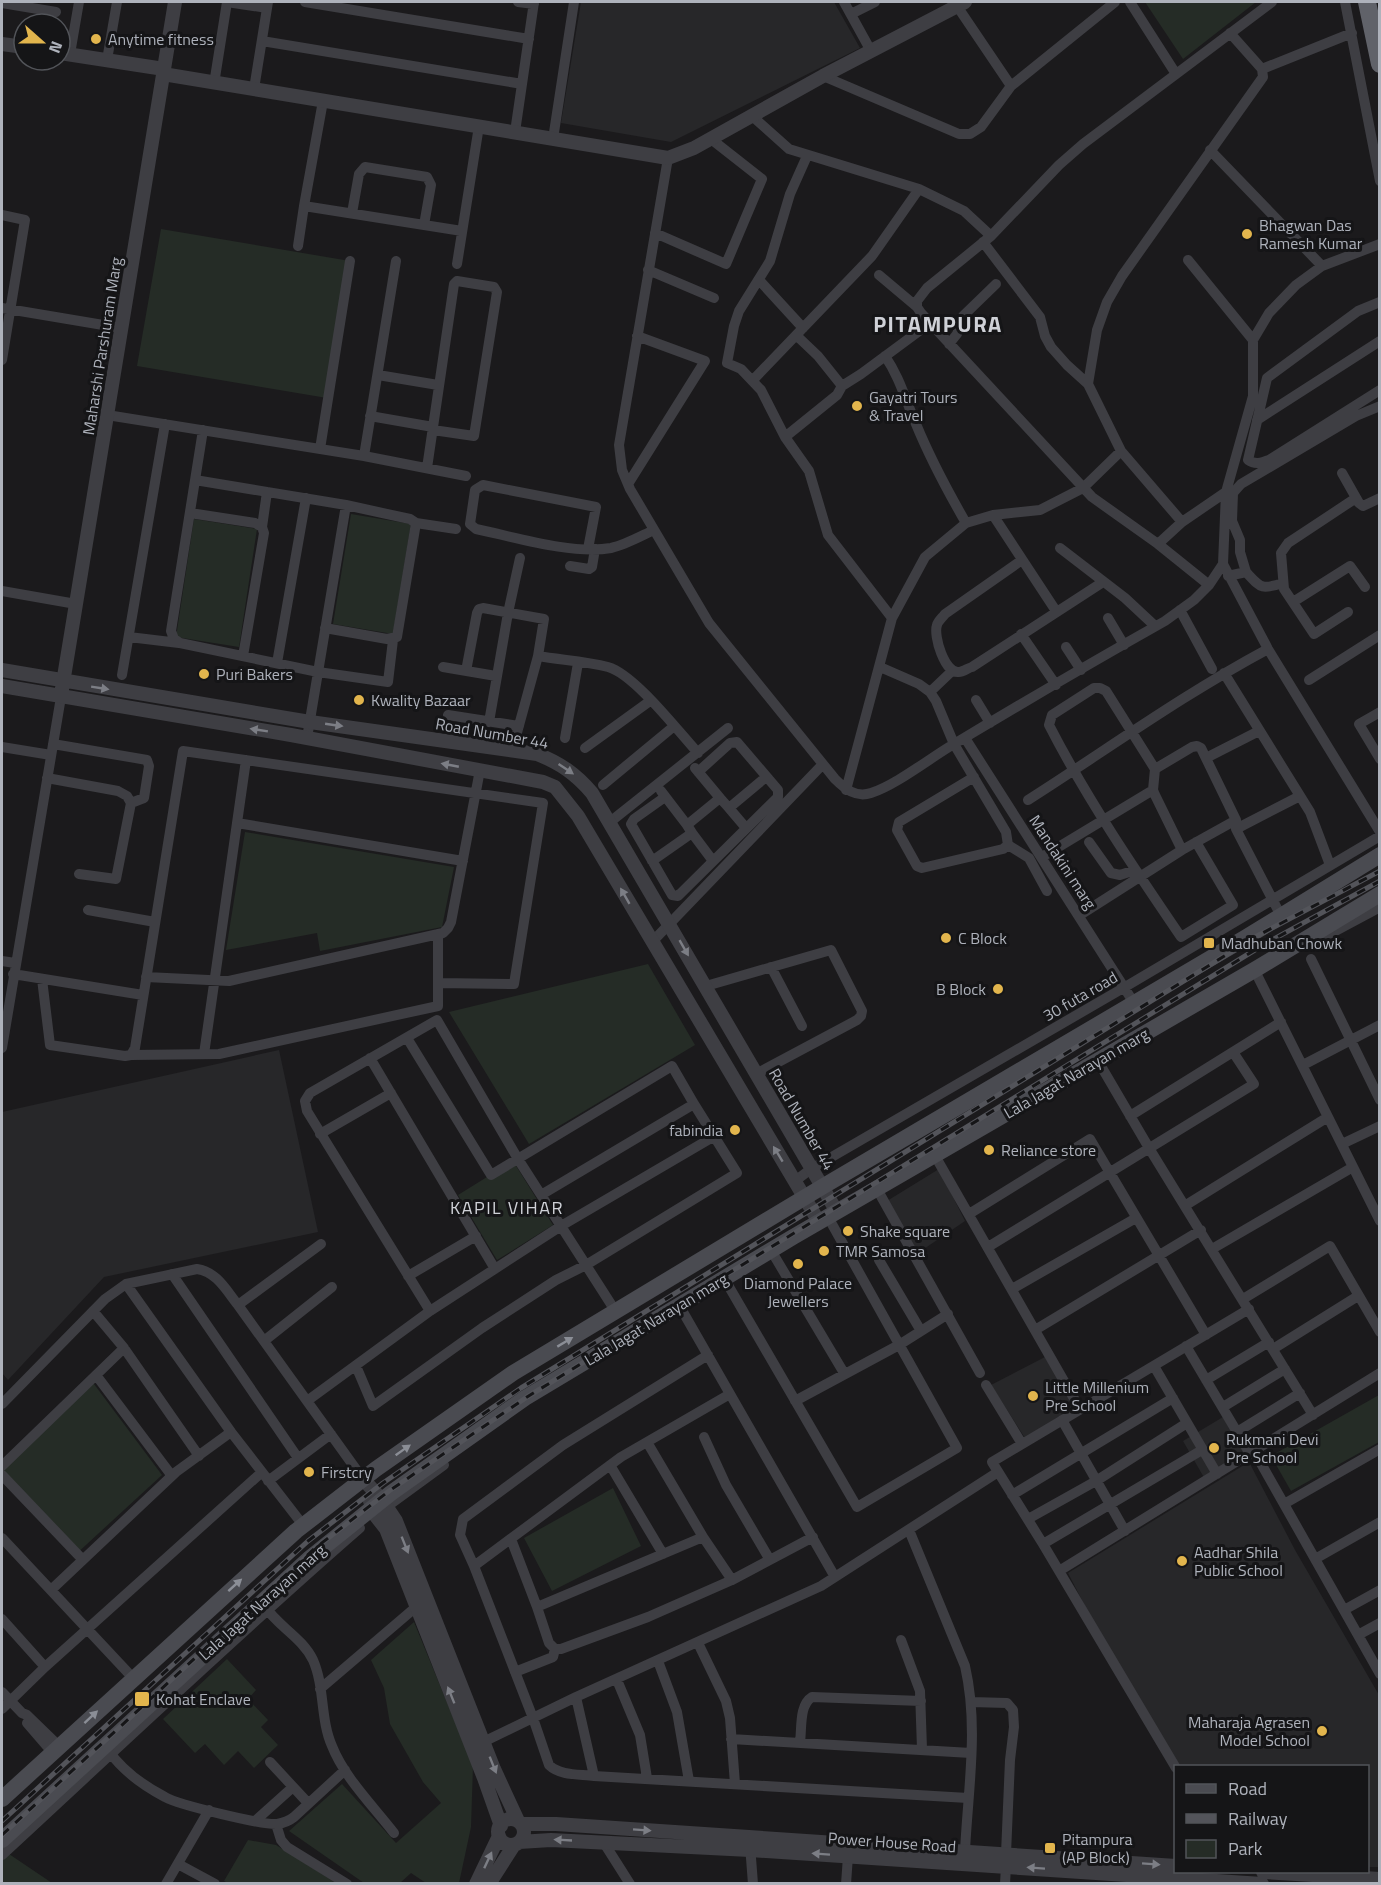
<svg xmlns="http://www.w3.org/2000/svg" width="1381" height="1885" font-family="'Titillium Web',sans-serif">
<rect width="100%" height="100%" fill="#1b1a1c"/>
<!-- built -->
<path fill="#272729" d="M 581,2 L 834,2 L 860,48 L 671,142 L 561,123 Z
M 279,1050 L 318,1232 L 104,1277 L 8,1380 L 2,1373 L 2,1112 Z
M 939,1169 L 965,1221 L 915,1255 L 887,1201 Z
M 1045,1357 L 1075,1407 L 1025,1438 L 991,1385 Z
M 1223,1417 L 1246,1456 L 1206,1481 L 1183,1441 Z
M 1249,1462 L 1295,1550 L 1379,1695 L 1379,1867 L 1368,1867 L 1368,1766 L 1176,1766 L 1116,1666 L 1068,1573 Z"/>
<!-- green -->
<path fill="#252c26" d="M 1145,2 L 1144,2 L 1256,2 L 1183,59 Z
M 161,229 L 350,261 L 327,398 L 137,366 Z
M 351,514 L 411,524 L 393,634 L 333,624 Z
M 194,519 L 257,529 L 239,647 L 176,637 Z
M 245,832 L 454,867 L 442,927 L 320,951 L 317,933 L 226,950 Z
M 648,964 L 695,1045 L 529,1144 L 449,1012 Z
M 513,1161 L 553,1225 L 497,1260 L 458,1195 Z
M 91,1380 L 162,1475 L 74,1556 L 2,1479 L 2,1466 Z
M 1379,1395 L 1379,1442 L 1291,1491 L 1271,1456 Z
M 613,1488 L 641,1546 L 552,1591 L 524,1538 Z
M 414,1622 L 473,1766 L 471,1827 L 459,1883 L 426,1883 L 411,1873 L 400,1883 L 364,1883 L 289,1831 L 342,1784 L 396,1843 L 441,1803 L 423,1782 L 390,1724 L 384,1688 L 371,1660 Z
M 227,1659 L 256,1690 L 248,1699 L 268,1720 L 261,1727 L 278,1745 L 254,1768 L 238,1751 L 224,1765 L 205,1744 L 195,1753 L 163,1719 Z
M 248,1840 L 276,1845 L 336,1883 L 230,1884 L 224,1881 Z
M 9,1854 L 52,1883 L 2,1884 L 2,1860 Z"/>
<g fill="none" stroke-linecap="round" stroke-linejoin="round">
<!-- minor -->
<path stroke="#3e3e43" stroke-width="10" d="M 227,2 L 267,8
M 305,2 L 529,39
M 518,2 L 534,4
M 844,2 L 871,51
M 1130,2 L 1176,74
M 1345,2 L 1380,181
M 2,3 L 56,12
M 957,6 L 1011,86 L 1115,2
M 851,14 L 875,2
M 262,41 L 522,84
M 70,54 L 79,2
M 107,60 L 117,2
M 1262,69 L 1352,33
M 823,76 L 959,134 L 970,134 L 981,127 L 1011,86
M 214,84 L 227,2
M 254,89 L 268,2
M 323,101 L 304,206 L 462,231
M 751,115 L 789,149 L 919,189 L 964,211 L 991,236
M 515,132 L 534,2
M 553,139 L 574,2
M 1210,150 L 1322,266
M 807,156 L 790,194 L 770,261 L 739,311 L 734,326 L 727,363 L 741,369 L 761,390 L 785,437 L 809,471 L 828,535 L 892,618
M 668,158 L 619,445 L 622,470 L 630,489 L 709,623 L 835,779 C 845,789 856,798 871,793 C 896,785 930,758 954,744 C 1024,702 1094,661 1165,621 L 1194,600 L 1209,585 L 1223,564 L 1226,492 L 1253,396 L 1253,340 L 1269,313 L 1296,285 L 1322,266 L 1380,244
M 352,213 L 359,174 L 365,167 L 427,177 L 431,185 L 424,225
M 2,215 L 25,220 L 2,360
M 655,233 L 726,264 L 762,179 L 711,139
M 983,242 L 1040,317 L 1045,336 L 1051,347 L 1067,365 L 1088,384
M 298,246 L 304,206
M 1188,260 L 1253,340
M 457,264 L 479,126
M 648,270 L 714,298
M 879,275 L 917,307 L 921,313 L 1092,497 L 1158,544 L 1209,585
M 759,280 L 803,328
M 1380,302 L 1358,311 L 1267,378 L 1248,460 C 1255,465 1261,463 1269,460 L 1380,390
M 917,307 L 917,301 L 927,288 L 991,236 L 1059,165 L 1083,144 L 1272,2
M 2,308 L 121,328
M 949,344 L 957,334 L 963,316 L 996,284
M 885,356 C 900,378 905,399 916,424 C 930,458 947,490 966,523
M 378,375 L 438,385
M 753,380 L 872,256 L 919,189
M 842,386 L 861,374 L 930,323
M 107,415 L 364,456 L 466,476
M 370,416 L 433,427
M 1257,420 L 1380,341
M 203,430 L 171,631 L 174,639 L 180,643 L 318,672 L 388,682 L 393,640
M 785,437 L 837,395 L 842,386 L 818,356 L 797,336
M 320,449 L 350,261
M 364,456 L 396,261
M 427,468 L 454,284 L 457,281 L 494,287 L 497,292 L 474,436 L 433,430
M 1342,473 L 1359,503 L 1363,506 L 1380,498
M 195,480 L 346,505 L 410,519 L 416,523 L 397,637 L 387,639 L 325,628
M 628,484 L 705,361 L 637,336
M 190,513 L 255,523 L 262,527 L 264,533 L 243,656
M 993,515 L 1056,611
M 1182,522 L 1121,451 L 1088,384 L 1097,330 L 1107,302 L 1122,276 L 1263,77 L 1262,69 L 1230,33
M 416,523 L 456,529
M 262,527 L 267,492
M 1158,544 L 1182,522 L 1226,492
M 1060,548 L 1125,598 L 1155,626
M 588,549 L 596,507 L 483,485 L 475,490 L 470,524 L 476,529 C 514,537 573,555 611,548 C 625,545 641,536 654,530
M 1022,560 L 945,614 C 942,618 938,621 937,625 C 933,636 945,674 959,672 C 963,672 968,668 972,667 L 1103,582
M 1223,564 L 1268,649 L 1380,832
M 570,566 L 589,569 L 592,567 L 595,549
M 1246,572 L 1240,552 L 1240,540 L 1232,521 L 1233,493 L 1241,484 L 1356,416 L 1380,406
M 1228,576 L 1246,572 C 1261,588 1261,590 1283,583
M 2,591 L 76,604
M 1293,602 L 1350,566 L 1365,587
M 1180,610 L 1212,669
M 1348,612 L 1314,634 L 1284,589 L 1281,553 L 1288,543 L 1356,498
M 1108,618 L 1124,645
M 1021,634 L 1056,685
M 129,637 L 179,643
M 1066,647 L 1081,670
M 538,656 C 561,660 585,661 608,667 C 634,674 678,731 698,753
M 277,663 L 306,498
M 443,667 L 496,676
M 880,667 L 919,684 L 930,692 L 936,701 L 954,744 L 1006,832 L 1008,845 L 1003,849 L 922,868 L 917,866 L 897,830 L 899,822 L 974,777
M 466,671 L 477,613 L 479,609 L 483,608 L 544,619 L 538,656 L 512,751
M 1224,673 L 1310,812 L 1330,865
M 122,675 L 165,424
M 1309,680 L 1380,635
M 930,692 L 952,671
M 976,700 L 990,723
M 1380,712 L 1359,724 L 1380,759
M 448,715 L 519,726
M 489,722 L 508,613 L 520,558
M 307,738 L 346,505
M 565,738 L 578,663
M 965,738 L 1134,1003
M 53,744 L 147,760 L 149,766 L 144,798 L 131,803
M 2,747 L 51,755
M 585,748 L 650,701
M 1206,758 L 1259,731
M 1155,769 L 1192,747 L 1197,746 L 1201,748 L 1236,820 L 1236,829 L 1281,916
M 47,778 L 118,791 L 127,796 L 131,803 L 116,879 L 79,874
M 603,785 L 673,727
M 846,790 L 892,618 L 925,557 L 966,523 L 993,515 L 1040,510 L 1083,488 L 1121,451
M 661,791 L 687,825 L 720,798 L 695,768
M 665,797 L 634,819 L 631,824 L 672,895 L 678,896 L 778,797 L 778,790 L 737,742 L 730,743 L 698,772
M 720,798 L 729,808 L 766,777
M 1028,800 C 1108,749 1184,694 1268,649
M 729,808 L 746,828
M 610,822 L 728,728
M 237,823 L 463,861
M 1236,829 L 1300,796
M 692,833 L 713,861
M 1089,842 L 1111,873 L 1120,875 L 1135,870
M 1008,845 L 1029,858 L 1047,891
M 1182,850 L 1155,795 L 1153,790 L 1155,769 L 1106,691 L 1100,688 L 1094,688 L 1052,715 L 1049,725 C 1087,799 1134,868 1181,937 L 1233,905 L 1196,842
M 1042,857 L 1153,790
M 652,861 L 692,833 L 687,825
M 88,910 L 155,922
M 1080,915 L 1182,850 L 1236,820
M 1324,937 L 1380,907
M 652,942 L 823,764
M 1311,959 L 1380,1100
M 2,961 L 15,963
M 771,967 L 802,1026
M 1256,969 L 1256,973 L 1380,1221
M 13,974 L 143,995
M 146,977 L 229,981 L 443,933 L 448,928 L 451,922 L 480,770
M 42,979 L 50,1045 L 125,1056 L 131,1055 L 135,1048 L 183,751 L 543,803 L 514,984 L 438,983
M 706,986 L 831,950 L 862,1011 L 861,1016 L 857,1020 L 756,1074
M 407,1038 L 491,1175 L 672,1066 L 694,1104
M 2,1048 L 61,697
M 204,1054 L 246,760
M 131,1055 L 219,1054 L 438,1006 L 438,934
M 370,1058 L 495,1269
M 1098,1061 L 1149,1148 L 1313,1415
M 1303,1065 L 1380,1025
M 1130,1116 L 1281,1022
M 320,1134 L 391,1093
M 1342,1144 L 1380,1126
M 938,1161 L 1080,1409
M 795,1181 L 811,1169 L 1125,987 L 1380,836
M 877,1189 L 980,1373
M 1186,1205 L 1328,1117
M 969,1214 L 1090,1139 L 1206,1335
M 988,1247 L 1254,1084 L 1233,1052
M 1212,1249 L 1353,1167
M 775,1257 L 844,1373
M 879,1260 L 921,1331
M 172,1274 L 298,1458
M 408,1276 L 476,1236
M 126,1284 L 231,1432 L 303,1525
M 728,1285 L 857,1507 L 957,1448 L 828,1217
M 1012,1289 L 1136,1218
M 1243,1299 L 1330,1246 L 1380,1332
M 238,1305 L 321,1244
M 679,1305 L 835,1577
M 93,1311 L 124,1348 L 199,1456
M 430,1311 L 307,1111 L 305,1101 L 310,1093 L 437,1020 L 518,1159 L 616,1312
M 1035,1330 L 1201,1230
M 264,1341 L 332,1287
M 1186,1346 L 1250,1454
M 1273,1349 L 1358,1296
M 708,1355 L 563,1445 L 463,1519 L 460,1535 L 474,1566 L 533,1718 L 549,1765 C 560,1776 580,1774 594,1776 L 968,1798
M 356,1366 L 373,1406 L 482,1328 L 556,1280 L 586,1265 L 737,1173 L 694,1104 L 541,1195
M 1154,1366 L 1217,1474
M 96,1375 L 172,1476
M 1206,1380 L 1269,1342
M 986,1385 L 1022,1444
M 307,1401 L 430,1311 L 561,1226 L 713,1137
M 795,1401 L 899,1345 L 948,1314
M 2,1404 L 105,1299 L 126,1284 L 197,1269 C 217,1272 226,1290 238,1305 L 363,1479
M 1223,1407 L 1285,1369
M 1062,1420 L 1125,1531
M 1237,1432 L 1300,1393
M 704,1437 L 726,1485 L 770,1560
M 647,1442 L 703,1537 L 732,1580
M 1254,1451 L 1380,1674
M 610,1465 L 663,1554
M 2,1466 L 124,1348
M 2,1475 L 83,1560
M 268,1481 L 331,1434
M 1012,1495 L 1173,1398
M 1284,1504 L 1380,1449
M 381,1511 L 444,1465
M 1028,1519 L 1096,1481 L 1187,1423
M 909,1530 L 965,1666 C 979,1727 968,1789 965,1851
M 2,1538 L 133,1678
M 511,1539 L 537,1607 L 549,1643 L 555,1649
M 1043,1544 L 1202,1450
M 1315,1559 L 1380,1522
M 474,1566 L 621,1457 L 730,1394
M 1059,1571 L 1380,1373
M 51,1590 L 176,1472 L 231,1432
M 264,1605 C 277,1626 302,1637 313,1660 C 325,1687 320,1719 332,1746 C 344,1777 374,1807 394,1833
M 537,1607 L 703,1537
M 1344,1610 L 1380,1590
M 2,1619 L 45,1667
M 1358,1635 L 1380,1623
M 901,1640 L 920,1691 L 922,1749
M 698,1643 L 726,1701 L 730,1718 L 735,1784
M 555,1649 L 561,1649 L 648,1617 L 732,1580 L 813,1537
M 658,1661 L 677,1712 L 689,1781
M 515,1672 L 553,1657 L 555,1649
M 617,1680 L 640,1735 L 647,1778
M 320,1689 L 416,1607
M 2,1692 L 22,1713 L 27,1715 L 59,1746
M 576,1697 L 594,1776
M 971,1702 L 1007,1703 L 1013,1710 L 1014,1727 L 1010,1760 L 1006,1854
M 2,1709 L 45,1667 L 262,1472
M 27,1723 L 52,1752
M 731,1739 L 971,1753
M 800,1742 C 802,1728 799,1705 812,1697 L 921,1701
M 479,1744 L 576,1697 L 821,1586 L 998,1472
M 108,1750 C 122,1770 144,1786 165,1797 C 179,1805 262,1825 277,1824 C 284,1823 289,1821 294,1817 L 345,1770
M 270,1762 L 308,1803
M 1176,1768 L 1043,1544 L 992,1462 L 1249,1309
M 255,1821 L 293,1787
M 276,1824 L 281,1840 L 287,1847 L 347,1884
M 604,1843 L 630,1884
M 750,1845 L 753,1884
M 2,1855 C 120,1746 238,1634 360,1528
M 178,1864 L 215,1884
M 166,1884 L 209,1810
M 846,1884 L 848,1856
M 1005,1884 L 1006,1866"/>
<!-- tertiary -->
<path stroke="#3e3e43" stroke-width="14" d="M 2,44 L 24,47
M 60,53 L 164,69
M 163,74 L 668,158 L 694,148 L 823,76 L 965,2
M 2,670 L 310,722 L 537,754 C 560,763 576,774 592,793 L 837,1212
M 2,686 L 291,735 L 543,782 L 555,787 L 578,816 L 819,1222
M 62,689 L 175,2
M 363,1479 L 382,1500 L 396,1521 L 494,1769 L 518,1821
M 370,1501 L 375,1515 L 386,1529 L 484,1778 L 501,1826
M498 1832a13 13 0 1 1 26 0a13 13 0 1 1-26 0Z
M 521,1824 L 556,1824 L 1176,1866
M 519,1842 L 551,1840 L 750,1850 L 1262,1884
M 1263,1872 L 1380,1879
M 476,1884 L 499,1836
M 489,1884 L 514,1845"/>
<!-- secondary -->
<path stroke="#4a4b51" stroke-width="16" d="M 2,1799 L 296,1531 L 376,1469 L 513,1373 L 822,1187 L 1245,938 L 1380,855
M 2,1840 L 310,1558 L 391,1493 L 525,1398 L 793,1237 L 1256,969 L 1380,894"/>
<!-- trunk -->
<path stroke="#606269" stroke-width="18" d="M 1367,2 L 1380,64"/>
<defs>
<path id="rail" d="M 2,1821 L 308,1541 L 383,1483 L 521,1388 L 1257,936 L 1380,871
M 2,1835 L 314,1549 L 389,1491 L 527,1397 L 1263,945 L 1380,881"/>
</defs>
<!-- rail casing -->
<use href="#rail" stroke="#53545a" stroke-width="5"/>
<!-- rail -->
<use href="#rail" stroke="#151517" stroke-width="3" stroke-dasharray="9" stroke-linecap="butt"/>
</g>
<!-- one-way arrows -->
<defs><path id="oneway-solid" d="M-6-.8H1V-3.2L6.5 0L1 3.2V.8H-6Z" transform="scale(1.5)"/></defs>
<g fill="#7c7e85">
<use href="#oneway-solid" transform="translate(100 688) rotate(9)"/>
<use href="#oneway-solid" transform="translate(334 725) rotate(8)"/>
<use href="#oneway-solid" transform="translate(259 730) rotate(-171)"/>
<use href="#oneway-solid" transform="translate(450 765) rotate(-169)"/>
<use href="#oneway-solid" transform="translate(566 769) rotate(34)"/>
<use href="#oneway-solid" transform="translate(625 896) rotate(-120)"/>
<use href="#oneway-solid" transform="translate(684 948) rotate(60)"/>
<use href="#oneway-solid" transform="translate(778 1154) rotate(-121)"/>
<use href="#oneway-solid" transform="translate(405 1545) rotate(68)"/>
<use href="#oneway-solid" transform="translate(451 1695) rotate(-112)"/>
<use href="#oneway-solid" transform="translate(493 1765) rotate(68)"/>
<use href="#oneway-solid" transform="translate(642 1830) rotate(4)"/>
<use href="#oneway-solid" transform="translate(563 1840) rotate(-177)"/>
<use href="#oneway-solid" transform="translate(821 1854) rotate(-176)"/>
<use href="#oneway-solid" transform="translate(488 1860) rotate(-65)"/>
<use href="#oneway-solid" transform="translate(1151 1864) rotate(4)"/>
<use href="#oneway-solid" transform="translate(1036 1868) rotate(-176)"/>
</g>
<g fill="#8b8e96">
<use href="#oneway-solid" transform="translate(565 1342) rotate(-31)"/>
<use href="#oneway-solid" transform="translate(403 1450) rotate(-35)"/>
<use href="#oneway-solid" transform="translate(235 1585) rotate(-42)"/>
<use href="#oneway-solid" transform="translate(91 1717) rotate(-43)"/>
</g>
<!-- markers -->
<g fill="#e2b54d" stroke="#151517" stroke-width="2">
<circle cx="96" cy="39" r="6"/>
<circle cx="1247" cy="234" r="6"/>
<circle cx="857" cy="406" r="6"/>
<circle cx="204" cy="674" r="6"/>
<circle cx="359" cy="700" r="6"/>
<circle cx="946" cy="938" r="6"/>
<rect x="1203" y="937" width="12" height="12" rx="3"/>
<circle cx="998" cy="989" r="6"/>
<circle cx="735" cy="1130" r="6"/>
<circle cx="989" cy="1150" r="6"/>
<circle cx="848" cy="1231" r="6"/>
<circle cx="824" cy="1251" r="6"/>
<circle cx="798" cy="1264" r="6"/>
<circle cx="1033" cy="1396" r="6"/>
<circle cx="1214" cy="1448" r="6"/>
<circle cx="309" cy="1472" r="6"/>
<circle cx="1182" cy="1561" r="6"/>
<rect x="134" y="1691" width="16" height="16" rx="3"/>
<circle cx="1322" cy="1731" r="6"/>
<rect x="1044" y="1842" width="12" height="12" rx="3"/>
</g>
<g text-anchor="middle" stroke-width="6" stroke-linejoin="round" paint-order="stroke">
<!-- poi labels -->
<g font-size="16" fill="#aeb2bb" stroke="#151517" text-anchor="start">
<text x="108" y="45">Anytime fitness</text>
<text x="1259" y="231">Bhagwan Das<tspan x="1259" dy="18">Ramesh Kumar</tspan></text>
<text x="869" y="403">Gayatri Tours<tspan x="869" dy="18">&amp; Travel</tspan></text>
<text x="216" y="680">Puri Bakers</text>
<text x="371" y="706">Kwality Bazaar</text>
<text x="958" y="944">C Block</text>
<text x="1221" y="949">Madhuban Chowk</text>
<text x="986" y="995" text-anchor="end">B Block</text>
<text x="723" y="1136" text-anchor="end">fabindia</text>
<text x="1001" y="1156">Reliance store</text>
<text x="860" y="1237">Shake square</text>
<text x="836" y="1257">TMR Samosa</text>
<text x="798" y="1289" text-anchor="middle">Diamond Palace<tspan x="798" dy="18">Jewellers</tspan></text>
<text x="1045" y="1393">Little Millenium<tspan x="1045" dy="18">Pre School</tspan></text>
<text x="1226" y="1445">Rukmani Devi<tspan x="1226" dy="18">Pre School</tspan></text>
<text x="321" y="1478">Firstcry</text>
<text x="1194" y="1558">Aadhar Shila<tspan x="1194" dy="18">Public School</tspan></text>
<text x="156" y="1705">Kohat Enclave</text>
<text x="1310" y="1728" text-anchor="end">Maharaja Agrasen<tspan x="1310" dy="18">Model School</tspan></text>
<text x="1062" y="1845">Pitampura<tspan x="1062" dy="18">(AP Block)</tspan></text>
</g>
<!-- street labels -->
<g font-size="16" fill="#aeb2bb" stroke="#151517">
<text transform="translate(102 346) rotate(-81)" y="6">Maharshi Parshuram Marg</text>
<text transform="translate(492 733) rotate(10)" y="6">Road Number 44</text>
<text transform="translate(1063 862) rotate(57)" y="6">Mandakini marg</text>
<text transform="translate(1080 996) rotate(-30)" y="6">30 futa road</text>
<text transform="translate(1076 1073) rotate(-30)" y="6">Lala Jagat Narayan marg</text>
<text transform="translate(802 1119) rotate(60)" y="6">Road Number 44</text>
<text transform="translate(656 1319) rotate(-31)" y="6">Lala Jagat Narayan marg</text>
<text transform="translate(262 1602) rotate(-42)" y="6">Lala Jagat Narayan marg</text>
<text transform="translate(892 1842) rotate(4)" y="6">Power House Road</text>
</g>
<!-- neighbourhood labels -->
<g font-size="18" letter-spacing="1.5" fill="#cfd1d7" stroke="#151517">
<text x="507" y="1214">KAPIL VIHAR</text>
</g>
<!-- district labels -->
<g font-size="22" font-weight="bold" letter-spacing="1.5" fill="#cfd1d7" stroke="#151517">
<text x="938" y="332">PITAMPURA</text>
</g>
</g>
<!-- border -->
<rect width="1381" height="1885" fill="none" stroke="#aeb2bb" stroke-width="6"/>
<!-- legend -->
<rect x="1174" y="1765" width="195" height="108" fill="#151517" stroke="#525459" stroke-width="1.5"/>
<rect x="1186" y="1784" width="30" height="9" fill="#4a4b51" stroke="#525459" stroke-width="1.5"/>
<text x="1228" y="1795" font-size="18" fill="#aeb2bb">Road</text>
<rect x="1186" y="1814" width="30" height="9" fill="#53545a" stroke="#525459" stroke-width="1.5"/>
<text x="1228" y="1825" font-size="18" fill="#aeb2bb">Railway</text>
<rect x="1186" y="1840" width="30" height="18" fill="#252c26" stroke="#525459" stroke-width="1.5"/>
<text x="1228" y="1855" font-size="18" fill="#aeb2bb">Park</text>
<!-- north arrow -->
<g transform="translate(42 42) rotate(111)"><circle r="28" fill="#151517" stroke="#525459" stroke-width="1.5"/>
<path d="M0-4.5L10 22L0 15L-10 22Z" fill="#e2b54d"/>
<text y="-9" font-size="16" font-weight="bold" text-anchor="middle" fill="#aeb2bb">N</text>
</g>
</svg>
